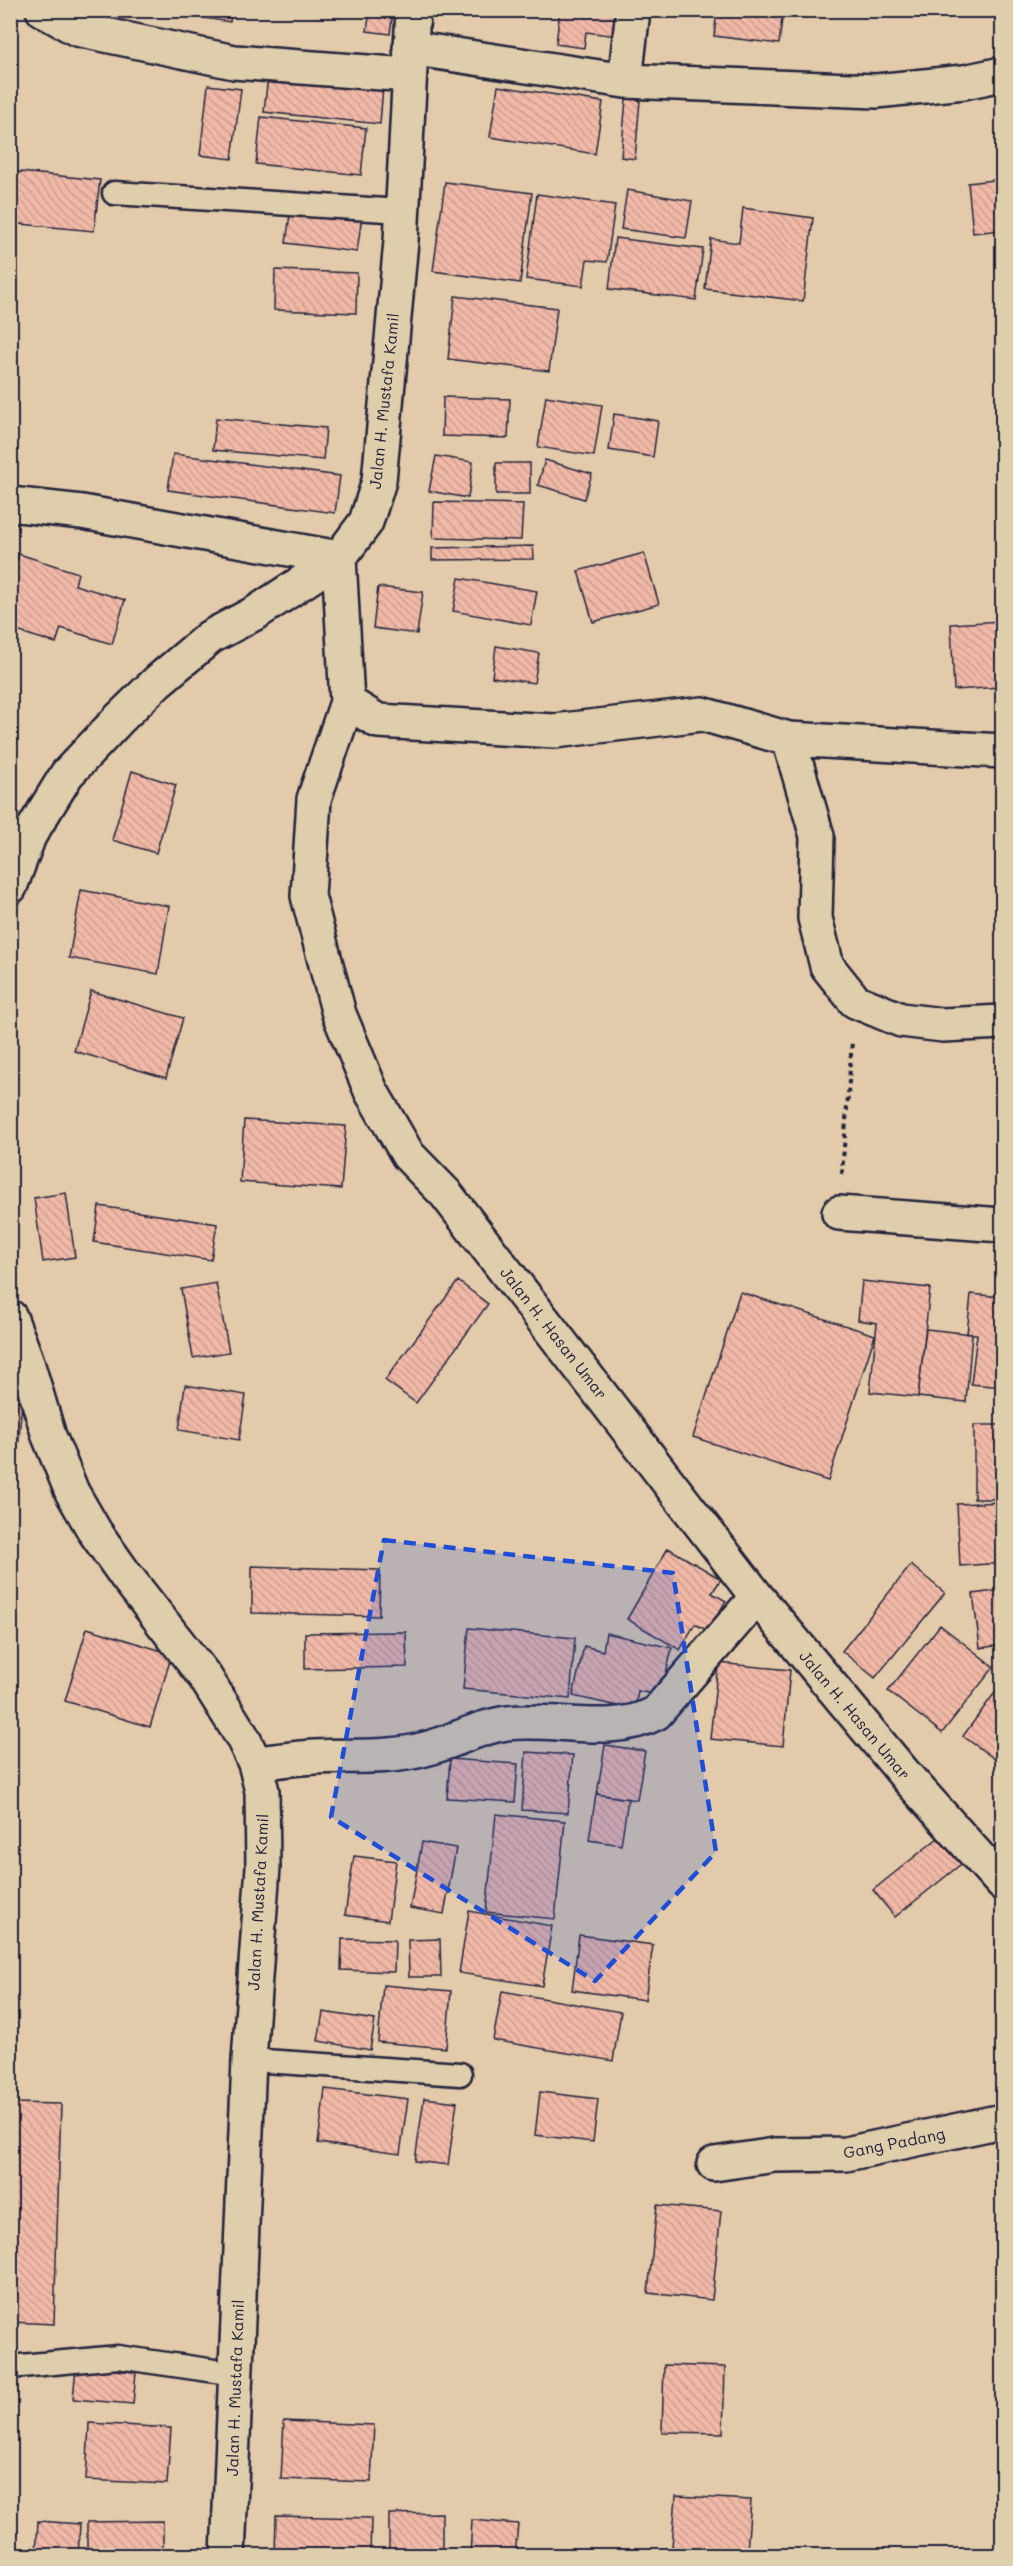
<svg xmlns="http://www.w3.org/2000/svg" width="1013" height="2566" font-family="Mali,sans-serif">
<defs>
<pattern id="building-back-hatch" width="6" height="6" patternUnits="userSpaceOnUse" patternTransform="scale(1.5)"><rect width="6" height="6" fill="#f0b8a6"/><path d="M-1 5l2 2M0 0l6 6M5-1l2 2" fill="none" stroke="#ce9e90"/></pattern>
</defs>
<rect width="100%" height="100%" fill="#e2caaa"/>
<filter id="ink" filterUnits="userSpaceOnUse"><feTurbulence type="fractalNoise" baseFrequency=".0167" numOctaves="2"/><feDisplacementMap in="SourceGraphic" scale="12" xChannelSelector="R" yChannelSelector="G"/><feConvolveMatrix kernelMatrix="1 2 1 2 8 2 1 2 1" color-interpolation-filters="sRGB"/></filter>
<g filter="url(#ink)">
<!-- building -->
<path fill="url(#building-back-hatch)" stroke="#22223b" stroke-width="1.5" d="M 10,10 L 17,10 L 10,48 Z
M 151,10 L 231,10 L 230,22 Z
M 370,10 L 393,10 L 390,34 L 367,31 Z
M 560,10 L 628,10 L 625,37 L 586,32 L 584,48 L 556,44 Z
M 717,10 L 783,10 L 779,44 L 714,36 Z
M 268,75 L 383,87 L 380,124 L 264,112 Z
M 208,85 L 241,89 L 232,159 L 200,155 Z
M 498,86 L 603,102 L 595,154 L 490,137 Z
M 626,99 L 640,100 L 635,159 L 621,157 Z
M 261,117 L 366,128 L 361,175 L 256,164 Z
M 10,171 L 100,180 L 94,231 L 10,223 Z
M 1002,179 L 1002,230 L 973,233 L 968,183 Z
M 445,182 L 532,193 L 520,283 L 433,271 Z
M 627,190 L 692,201 L 686,238 L 621,229 Z
M 537,194 L 615,205 L 607,262 L 587,260 L 583,286 L 526,279 Z
M 291,207 L 362,216 L 357,252 L 286,243 Z
M 743,208 L 813,218 L 803,301 L 705,289 L 711,239 L 739,243 Z
M 615,238 L 703,249 L 696,300 L 609,289 Z
M 275,270 L 357,273 L 356,313 L 274,310 Z
M 455,296 L 557,308 L 549,371 L 448,359 Z
M 546,396 L 602,405 L 594,456 L 538,447 Z
M 443,397 L 510,399 L 508,438 L 442,436 Z
M 614,414 L 658,421 L 653,457 L 609,450 Z
M 216,418 L 326,428 L 323,460 L 213,450 Z
M 173,454 L 340,476 L 335,513 L 168,490 Z
M 436,456 L 473,462 L 468,498 L 429,491 Z
M 545,460 L 592,474 L 584,499 L 538,485 Z
M 496,463 L 530,463 L 530,494 L 496,494 Z
M 434,502 L 523,504 L 521,540 L 433,538 Z
M 533,546 L 534,559 L 432,560 L 432,548 Z
M 644,553 L 659,604 L 593,622 L 578,571 Z
M 19,554 L 78,573 L 75,585 L 125,600 L 112,644 L 61,628 L 56,643 L 10,629 L 10,580 Z
M 459,578 L 537,591 L 531,625 L 453,611 Z
M 378,587 L 423,592 L 417,634 L 373,628 Z
M 1002,621 L 1002,687 L 954,690 L 951,624 Z
M 496,646 L 539,653 L 534,683 L 492,677 Z
M 132,771 L 176,785 L 156,853 L 112,840 Z
M 81,890 L 169,906 L 158,974 L 69,958 Z
M 91,991 L 183,1018 L 166,1078 L 74,1051 Z
M 244,1120 L 346,1126 L 341,1189 L 240,1182 Z
M 66,1193 L 75,1257 L 43,1262 L 34,1198 Z
M 99,1206 L 217,1224 L 211,1260 L 94,1242 Z
M 458,1281 L 488,1304 L 416,1403 L 385,1380 Z
M 862,1281 L 930,1288 L 918,1397 L 870,1392 L 877,1323 L 858,1320 Z
M 216,1283 L 229,1352 L 193,1358 L 181,1289 Z
M 740,1292 L 875,1335 L 828,1481 L 693,1437 Z
M 971,1294 L 1002,1297 L 1002,1387 L 971,1384 L 977,1334 L 967,1334 Z
M 926,1329 L 972,1334 L 966,1402 L 918,1397 Z
M 185,1385 L 246,1395 L 239,1440 L 179,1430 Z
M 10,1400 L 22,1401 L 15,1489 L 10,1489 Z
M 974,1425 L 1002,1425 L 1002,1499 L 974,1499 Z
M 1002,1502 L 1002,1563 L 960,1566 L 957,1504 Z
M 668,1548 L 721,1579 L 712,1593 L 726,1601 L 708,1631 L 695,1624 L 680,1650 L 627,1619 Z
M 911,1565 L 945,1593 L 875,1678 L 842,1651 Z
M 252,1566 L 380,1570 L 379,1616 L 252,1613 Z
M 1002,1590 L 1002,1645 L 980,1648 L 973,1594 Z
M 940,1625 L 994,1667 L 942,1733 L 888,1691 Z
M 87,1628 L 172,1654 L 150,1727 L 65,1701 Z
M 469,1628 L 575,1638 L 570,1699 L 463,1689 Z
M 406,1632 L 407,1667 L 305,1669 L 305,1633 Z
M 606,1633 L 672,1648 L 661,1696 L 638,1691 L 635,1710 L 573,1696 L 584,1646 L 603,1651 Z
M 718,1663 L 790,1670 L 783,1746 L 710,1739 Z
M 1002,1683 L 1002,1751 L 996,1760 L 963,1736 Z
M 605,1745 L 645,1751 L 637,1800 L 597,1794 Z
M 526,1752 L 573,1755 L 568,1813 L 522,1810 Z
M 450,1759 L 518,1764 L 515,1802 L 447,1798 Z
M 596,1794 L 628,1799 L 621,1845 L 589,1840 Z
M 496,1814 L 565,1821 L 555,1919 L 486,1912 Z
M 943,1834 L 965,1861 L 895,1917 L 873,1890 Z
M 422,1842 L 456,1848 L 444,1914 L 410,1908 Z
M 354,1856 L 396,1861 L 388,1921 L 345,1915 Z
M 469,1911 L 552,1926 L 542,1986 L 459,1973 Z
M 579,1935 L 653,1945 L 645,2000 L 572,1990 Z
M 342,1939 L 395,1940 L 394,1972 L 341,1970 Z
M 440,1939 L 441,1977 L 409,1977 L 408,1940 Z
M 383,1985 L 451,1991 L 446,2048 L 378,2042 Z
M 502,1991 L 621,2012 L 613,2061 L 493,2040 Z
M 323,2012 L 375,2020 L 370,2050 L 318,2041 Z
M 325,2089 L 408,2099 L 400,2154 L 318,2143 Z
M 540,2092 L 598,2099 L 593,2142 L 535,2135 Z
M 424,2098 L 457,2102 L 448,2165 L 415,2161 Z
M 10,2103 L 61,2104 L 54,2324 L 10,2322 Z
M 1002,2140 L 1002,2165 L 995,2142 Z
M 657,2205 L 721,2211 L 712,2300 L 648,2293 Z
M 664,2365 L 725,2367 L 723,2433 L 662,2432 Z
M 76,2367 L 136,2372 L 133,2404 L 73,2399 Z
M 284,2421 L 374,2425 L 371,2482 L 281,2479 Z
M 89,2423 L 171,2428 L 167,2484 L 86,2480 Z
M 676,2496 L 751,2500 L 747,2552 L 672,2547 Z
M 442,2513 L 442,2556 L 389,2556 L 389,2514 Z
M 276,2516 L 371,2518 L 370,2556 L 275,2556 Z
M 472,2520 L 518,2524 L 515,2556 L 470,2556 Z
M 38,2521 L 80,2524 L 78,2556 L 36,2556 Z
M 163,2521 L 163,2556 L 87,2556 L 87,2522 Z"/>
<g fill="none" stroke-linecap="round" stroke-linejoin="round">
<defs>
<path id="service" d="M 114,193 L 402,211
M 249,2060 L 460,2074
M 10,2367 L 118,2357 L 236,2374"/>
<path id="minor" d="M 43,10 L 77,29 L 234,62 L 408,75
M 410,48 L 625,81 L 876,91 L 964,82 L 1002,74
M 625,81 L 633,10
M 10,504 L 82,512 L 339,558 L 347,702 L 378,721 L 555,731 L 702,714 L 789,739 L 817,836 L 815,918 L 827,966 L 855,1001 L 901,1020 L 943,1025 L 1002,1022
M 347,702 L 314,799 L 308,896 L 339,1014 L 371,1091 L 408,1155 L 446,1194 L 757,1597 L 907,1777 L 1002,1883
M 789,739 L 1002,751
M 839,1213 L 1002,1225
M 255,1763 C 275,1761 295,1758 315,1757 C 351,1755 389,1759 425,1749 C 453,1742 478,1727 507,1723 C 557,1717 611,1737 656,1713 L 757,1597
M 714,2164 L 775,2155 L 846,2154 L 1002,2121"/>
<path id="tertiary" d="M 10,887 L 29,836 L 67,774 L 119,719 L 158,681 L 210,637 L 257,612 L 339,558 L 366,522 L 379,481 L 401,241 L 413,10
M 10,1317 L 26,1359 L 49,1436 L 72,1492 L 95,1532 L 126,1576 L 205,1677 L 243,1738 L 255,1763 L 262,1791 L 263,1867 L 249,2060 L 228,2556"/>
</defs>
<!-- service casing -->
<use href="#service" stroke="#22223b" stroke-width="27"/>
<!-- minor casing -->
<use href="#minor" stroke="#22223b" stroke-width="38"/>
<!-- tertiary casing -->
<use href="#tertiary" stroke="#22223b" stroke-width="38"/>
<!-- path -->
<path stroke="#22223b" stroke-width="4" stroke-dasharray="4.5 4.5" stroke-linecap="butt" d="M 842,1174 L 852,1041"/>
<!-- service -->
<use href="#service" stroke="#dfceab" stroke-width="22"/>
<!-- minor -->
<use href="#minor" stroke="#dfceab" stroke-width="33"/>
<!-- tertiary -->
<use href="#tertiary" stroke="#dfceab" stroke-width="33"/>
</g>
</g>
<!-- marked area -->
<path fill="#1d4ed8" fill-opacity="0.2" stroke="#1d4ed8" stroke-width="4.5" stroke-dasharray="12 8" stroke-linejoin="round" d="M 384,1540 L 673,1573 L 716,1852 L 595,1981 L 331,1817 Z"/>
<g text-anchor="middle" stroke-width="6" stroke-linejoin="round" paint-order="stroke">
<!-- street labels -->
<g font-size="16" fill="#22223b" stroke="#dfceab">
<text transform="translate(384 401) rotate(-84)" y="6">Jalan H. Mustafa Kamil</text>
<text transform="translate(554 1333) rotate(52)" y="6">Jalan H. Hasan Umar</text>
<text transform="translate(855 1715) rotate(50)" y="6">Jalan H. Hasan Umar</text>
<text transform="translate(258 1902) rotate(-87)" y="6">Jalan H. Mustafa Kamil</text>
<text transform="translate(894 2143) rotate(-11)" y="6">Gang Padang</text>
<text transform="translate(235 2388) rotate(-88)" y="6">Jalan H. Mustafa Kamil</text>
</g>
</g>
<!-- margin -->
<rect width="1013" height="2566" fill="none" stroke="#dfceab" stroke-width="36"/>
<rect x="18" y="18" width="977" height="2530" fill="none" stroke="#22223b" stroke-width="2" filter="url(#ink)"/>
</svg>
